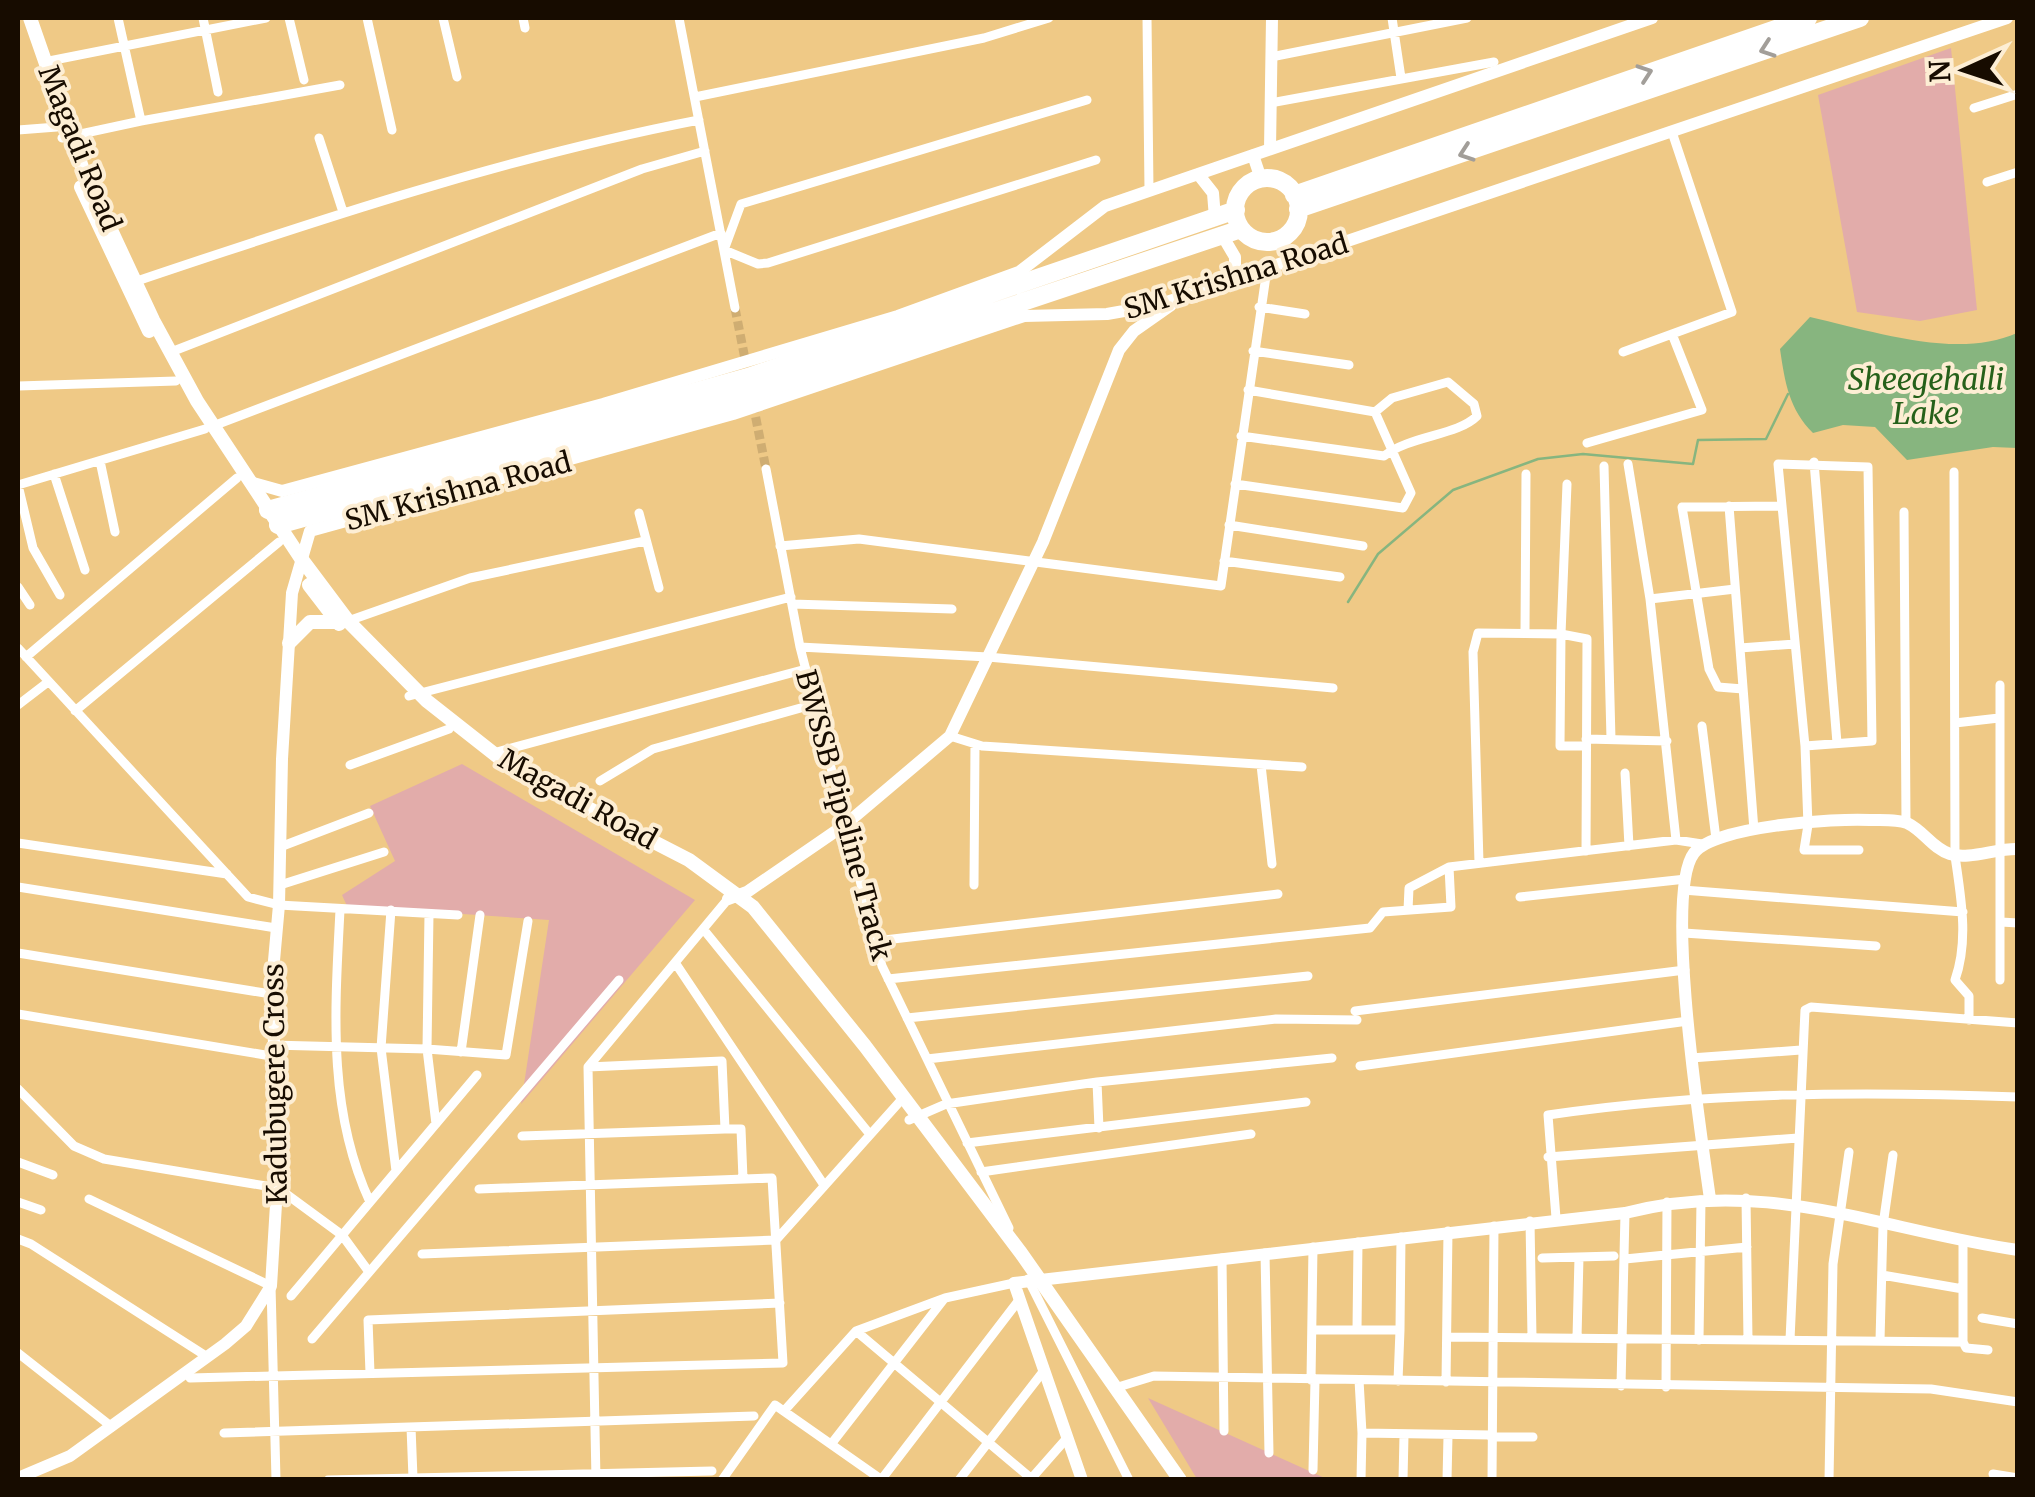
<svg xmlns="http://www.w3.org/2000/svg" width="2035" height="1497" font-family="Merriweather,serif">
<rect width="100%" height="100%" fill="#efc986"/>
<!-- green -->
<path fill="#e2acaa" d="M 1951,48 L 1977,310 L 1920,321 L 1857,312 L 1818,95 Z
M 462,764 L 695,900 L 521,1104 L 549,920 L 347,906 L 342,895 L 395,861 L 370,806 Z
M 1148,1398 L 1327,1479 L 1197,1479 Z"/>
<!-- water -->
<path fill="#87b57f" d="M 1810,317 C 1873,331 1957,360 2017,333 L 2017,448 L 1993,447 L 1907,460 L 1875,427 L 1843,425 L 1813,433 C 1789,409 1785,383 1780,349 Z"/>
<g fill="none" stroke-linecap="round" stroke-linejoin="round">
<!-- stream -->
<path stroke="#87b57f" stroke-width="2.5" d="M 1348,602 L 1378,554 L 1453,490 L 1538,459 L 1583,454 L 1693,464 L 1698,440 L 1766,439 L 1788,394"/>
<!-- street-tunnel -->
<path stroke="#cfad72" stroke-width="9" stroke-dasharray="9 4.5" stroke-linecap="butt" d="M 735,308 L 746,364
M 753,404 L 766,469"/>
<!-- street -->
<path stroke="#fff" stroke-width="9" d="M 203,18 L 218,92
M 289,18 L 304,80
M 367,18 L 392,130
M 443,18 L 457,77
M 523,18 L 525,28
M 679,18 L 735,308
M 1147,18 L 1149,190
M 1392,18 L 1401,78
M 1271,57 L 1467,18
M 44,62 L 266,18
M 695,97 L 984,38 L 1049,18
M 1087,100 L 741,204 L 724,250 L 758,264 L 768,263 L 1096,160
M 1270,103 L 1494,62
M 1974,108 L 2018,94
M 141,121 L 340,85
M 18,130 L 57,127
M 62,138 L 141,121 L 118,18
M 319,138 L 343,212
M 1987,182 L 2018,172
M 137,281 C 321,219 507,157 699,120
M 1259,307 L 1305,314
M 1253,351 L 1349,365
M 171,352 L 642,169 L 705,151
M 1623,352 L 1732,312 L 1672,132
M 18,386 L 176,381
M 213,426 L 721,233
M 1241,436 L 1384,456 C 1411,435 1457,436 1477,416 L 1474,404 L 1448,382 L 1392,398 L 1375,412 L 1248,390
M 1587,443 L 1702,410 L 1672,334
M 100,461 L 115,532
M 1814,462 L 1837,743
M 1628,464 L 1650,599 L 1676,840
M 1604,466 L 1611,739
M 766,469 L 800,647 L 882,966 L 1009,1228
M 1954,472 L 1955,856 C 1961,898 1969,940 1955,980 L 1969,996 L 1969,1020
M 54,474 L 85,570
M 1235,484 L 1403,508 L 1411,493 L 1375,412
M 1567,484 L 1561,634 L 1587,639 L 1586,851
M 18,485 L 205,429
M 18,485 L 33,548 L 60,595
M 1729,506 L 1754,830
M 1904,512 L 1906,823
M 639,513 L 659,588
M 1229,525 L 1363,546
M 780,546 L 859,539 L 1221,586 L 1267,269
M 1224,561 L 1340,577
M 18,587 L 30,605
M 1650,599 L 1735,589
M 792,604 L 952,609
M 348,621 L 470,578 L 645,541
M 1525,631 L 1526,474
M 800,647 L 988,657 L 1333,688
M 18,648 L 248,897 L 279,905 L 458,915
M 1740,648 L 1795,644
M 26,657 L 237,478
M 2000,685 L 2000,980
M 1743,689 L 1718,687 L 1709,669 L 1682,507 L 1782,506
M 409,696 L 791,597
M 18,705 L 48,682
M 75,711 L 279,542
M 1955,723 L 1999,718
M 1702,726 L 1716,839
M 950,736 L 982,746 L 1302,767
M 1586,739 L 1667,741
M 1805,746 L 1872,741 L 1868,467 L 1778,464 L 1805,746 L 1808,825 L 1804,850 L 1859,850
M 493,753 L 806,669
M 350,765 L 449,729
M 1261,765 L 1272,864
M 1625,773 L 1629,846
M 600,781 L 653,749 L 815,704
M 18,843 L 227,874
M 280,847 L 369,813
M 1479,863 L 1473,652 L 1478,633 L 1561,634 L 1560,746 L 1586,746
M 280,885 L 384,852
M 974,885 L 975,744
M 18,887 L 276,928
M 1683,890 L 1963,912
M 1520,897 L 1686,879
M 340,910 C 335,1008 327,1110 370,1202
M 391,910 L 381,1048 L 396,1171
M 1408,910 L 1409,888 L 1449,867 L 1676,840 L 1702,844
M 2001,922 L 2018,923
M 704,930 L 868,1132
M 1684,933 L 1876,946
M 876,941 L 1278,894
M 18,953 L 271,994
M 676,964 L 824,1185
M 888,979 L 1370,928 L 1383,912 L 1451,907 L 1449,867
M 1355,1011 L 1685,970
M 18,1014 L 271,1056
M 907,1018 L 1308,976
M 271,1045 L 427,1049 L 429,914
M 461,1052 L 480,915
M 1691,1058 L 1801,1050
M 927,1059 L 1276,1019 L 1357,1020
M 1360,1066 L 1688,1021
M 588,1067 L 722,1061 L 725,1129 L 741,1129 L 743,1179
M 1097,1082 L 1099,1128
M 18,1089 L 74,1146 L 104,1159 L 278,1188 L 342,1235 L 369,1272
M 909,1120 L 946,1104 L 1097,1082 L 1332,1058
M 436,1124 L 427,1049 L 506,1055 L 528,921
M 522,1136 L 725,1129
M 967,1143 L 1306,1102
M 1548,1157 L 1798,1138
M 18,1162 L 53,1175
M 981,1172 L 1251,1134
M 1746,1198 L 1748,1340
M 89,1199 L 271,1286 L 276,1480
M 18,1202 L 41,1210
M 1556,1218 L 1548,1115 C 1703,1092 1861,1091 2018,1097
M 1530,1221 L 1532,1337
M 18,1239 L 31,1244 L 206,1356
M 1358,1242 L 1357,1330 L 1400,1330 L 1401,1237
M 1963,1243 L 1963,1342
M 1265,1253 L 1269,1453
M 422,1254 L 776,1240 L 903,1098
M 1222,1258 L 1224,1431
M 1542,1258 L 1614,1256
M 1625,1259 L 1747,1247
M 1882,1275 L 1963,1289
M 1028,1279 L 1129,1480
M 291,1296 L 477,1075
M 1982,1318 L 2018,1324
M 1312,1330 L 1357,1330
M 856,1331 L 1033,1480
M 1447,1337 L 1963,1342 L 1966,1348 L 1988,1350
M 1577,1338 L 1579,1257
M 312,1339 L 619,980
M 1699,1340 L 1701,1200
M 1790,1340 L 1805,1010 L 1811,1007 L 2018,1023
M 1880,1341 L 1883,1225 L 1893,1155
M 18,1353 L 112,1427
M 370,1373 L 368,1320 L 780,1303
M 190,1378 L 783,1363 L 772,1178 L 479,1189
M 1311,1380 L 1313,1247
M 1359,1380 L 1362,1433 L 1491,1435
M 1398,1381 L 1400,1330
M 1446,1382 L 1448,1231
M 1621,1386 L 1625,1213
M 1666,1387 L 1667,1202
M 1115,1388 L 1154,1376 L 1931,1389 L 2018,1402
M 784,1411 L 856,1331 L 945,1298 L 1014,1283
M 411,1427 L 413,1478
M 224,1433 L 754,1416
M 1491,1437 L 1533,1437
M 832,1443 L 944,1299
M 1313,1470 L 1315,1380
M 1993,1474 L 2018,1478
M 328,1480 L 712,1471
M 596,1480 L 588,1067 L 728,899
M 722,1480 L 775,1405 L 882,1480
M 881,1480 L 1019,1300
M 959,1480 L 1042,1373
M 1030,1480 L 1067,1438
M 1361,1480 L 1362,1433
M 1403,1480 L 1404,1435
M 1447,1480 L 1448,1436
M 1492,1480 L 1494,1226
M 1829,1480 L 1833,1264 L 1849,1152"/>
<!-- secondary -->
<path stroke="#fff" stroke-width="12" d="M 1270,149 L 1272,18
M 1253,155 L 1261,179
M 1198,174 L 1213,193 L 1215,218
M 1222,235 L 1235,257 L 1235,279
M 250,482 L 282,491 L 603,404 L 898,316 L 1019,272 L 1105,206 L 1652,18
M 728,899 L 747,892 L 846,824 L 950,736 L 1043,542 L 1119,350 L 1134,331 L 1171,305
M 1710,1199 C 1702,1140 1663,893 1694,853 C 1714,826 1835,818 1870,820 C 1880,820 1898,819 1907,823 C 1924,831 1932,848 1950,854 C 1969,860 1997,848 2018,849
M 18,1478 L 70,1456 L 225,1344 L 246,1326 L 271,1286 L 280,1139 L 271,994 L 279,905 L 282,759 L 292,593 L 310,531 L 733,414 L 1024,316 L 1107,314 L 1158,305 L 2007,18
M 1082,1480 L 1014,1283 L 1625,1213 C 1767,1176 1879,1230 2018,1250"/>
<!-- primary -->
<path stroke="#fff" stroke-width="14" d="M 30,18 L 83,170 L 153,320 L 197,401 L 300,557 L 348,621 L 427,701 L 516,771 L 689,860 L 753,907 L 865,1046 L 1021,1253 L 1180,1480
M 81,187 L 149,331
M 309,585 L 339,624
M 289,643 L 310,622 L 338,622"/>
<!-- highway -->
<path stroke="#fff" stroke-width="18" d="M1235 210a32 32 0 1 1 64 0a32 32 0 1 1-64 0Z
M 1294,195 L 1808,18
M 1298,209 L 1860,18
M 268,510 L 748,377 L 1236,210
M 278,525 L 730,400 L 1241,229"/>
</g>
<!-- one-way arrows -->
<defs><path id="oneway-chevron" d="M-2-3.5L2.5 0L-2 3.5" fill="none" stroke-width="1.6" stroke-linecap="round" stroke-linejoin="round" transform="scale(2.5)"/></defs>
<g stroke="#a29e99">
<use href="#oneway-chevron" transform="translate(1767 49) rotate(161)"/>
<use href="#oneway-chevron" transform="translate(1645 73) rotate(-19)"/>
<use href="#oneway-chevron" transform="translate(1466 153) rotate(161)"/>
</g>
<g text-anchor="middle" stroke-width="8" stroke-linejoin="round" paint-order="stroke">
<!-- street labels -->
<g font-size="28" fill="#170c00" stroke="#fdeed4">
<text transform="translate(80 148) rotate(68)" y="10">Magadi Road</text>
<text transform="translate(1236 276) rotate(-17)" y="10">SM Krishna Road</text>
<text transform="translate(458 491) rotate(-15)" y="10">SM Krishna Road</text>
<text transform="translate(578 799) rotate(29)" y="10">Magadi Road</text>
<text transform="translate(844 815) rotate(75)" y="10">BWSSB Pipeline Track</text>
<text transform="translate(275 1084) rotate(-91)" y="10">Kadubugere Cross</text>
</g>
<!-- water labels -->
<g font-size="30" font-style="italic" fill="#26611a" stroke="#fdeed4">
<text x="1926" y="390">Sheegehalli<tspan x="1926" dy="34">Lake</tspan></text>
</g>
</g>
<!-- border -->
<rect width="2035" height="1497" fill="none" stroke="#170c00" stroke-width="40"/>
<!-- north arrow -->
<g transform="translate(1965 70) rotate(267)" stroke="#fdeed4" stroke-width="8" paint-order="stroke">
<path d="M0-8L18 38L0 25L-18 38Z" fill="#170c00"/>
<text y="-15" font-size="28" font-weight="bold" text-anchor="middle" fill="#170c00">N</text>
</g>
</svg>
